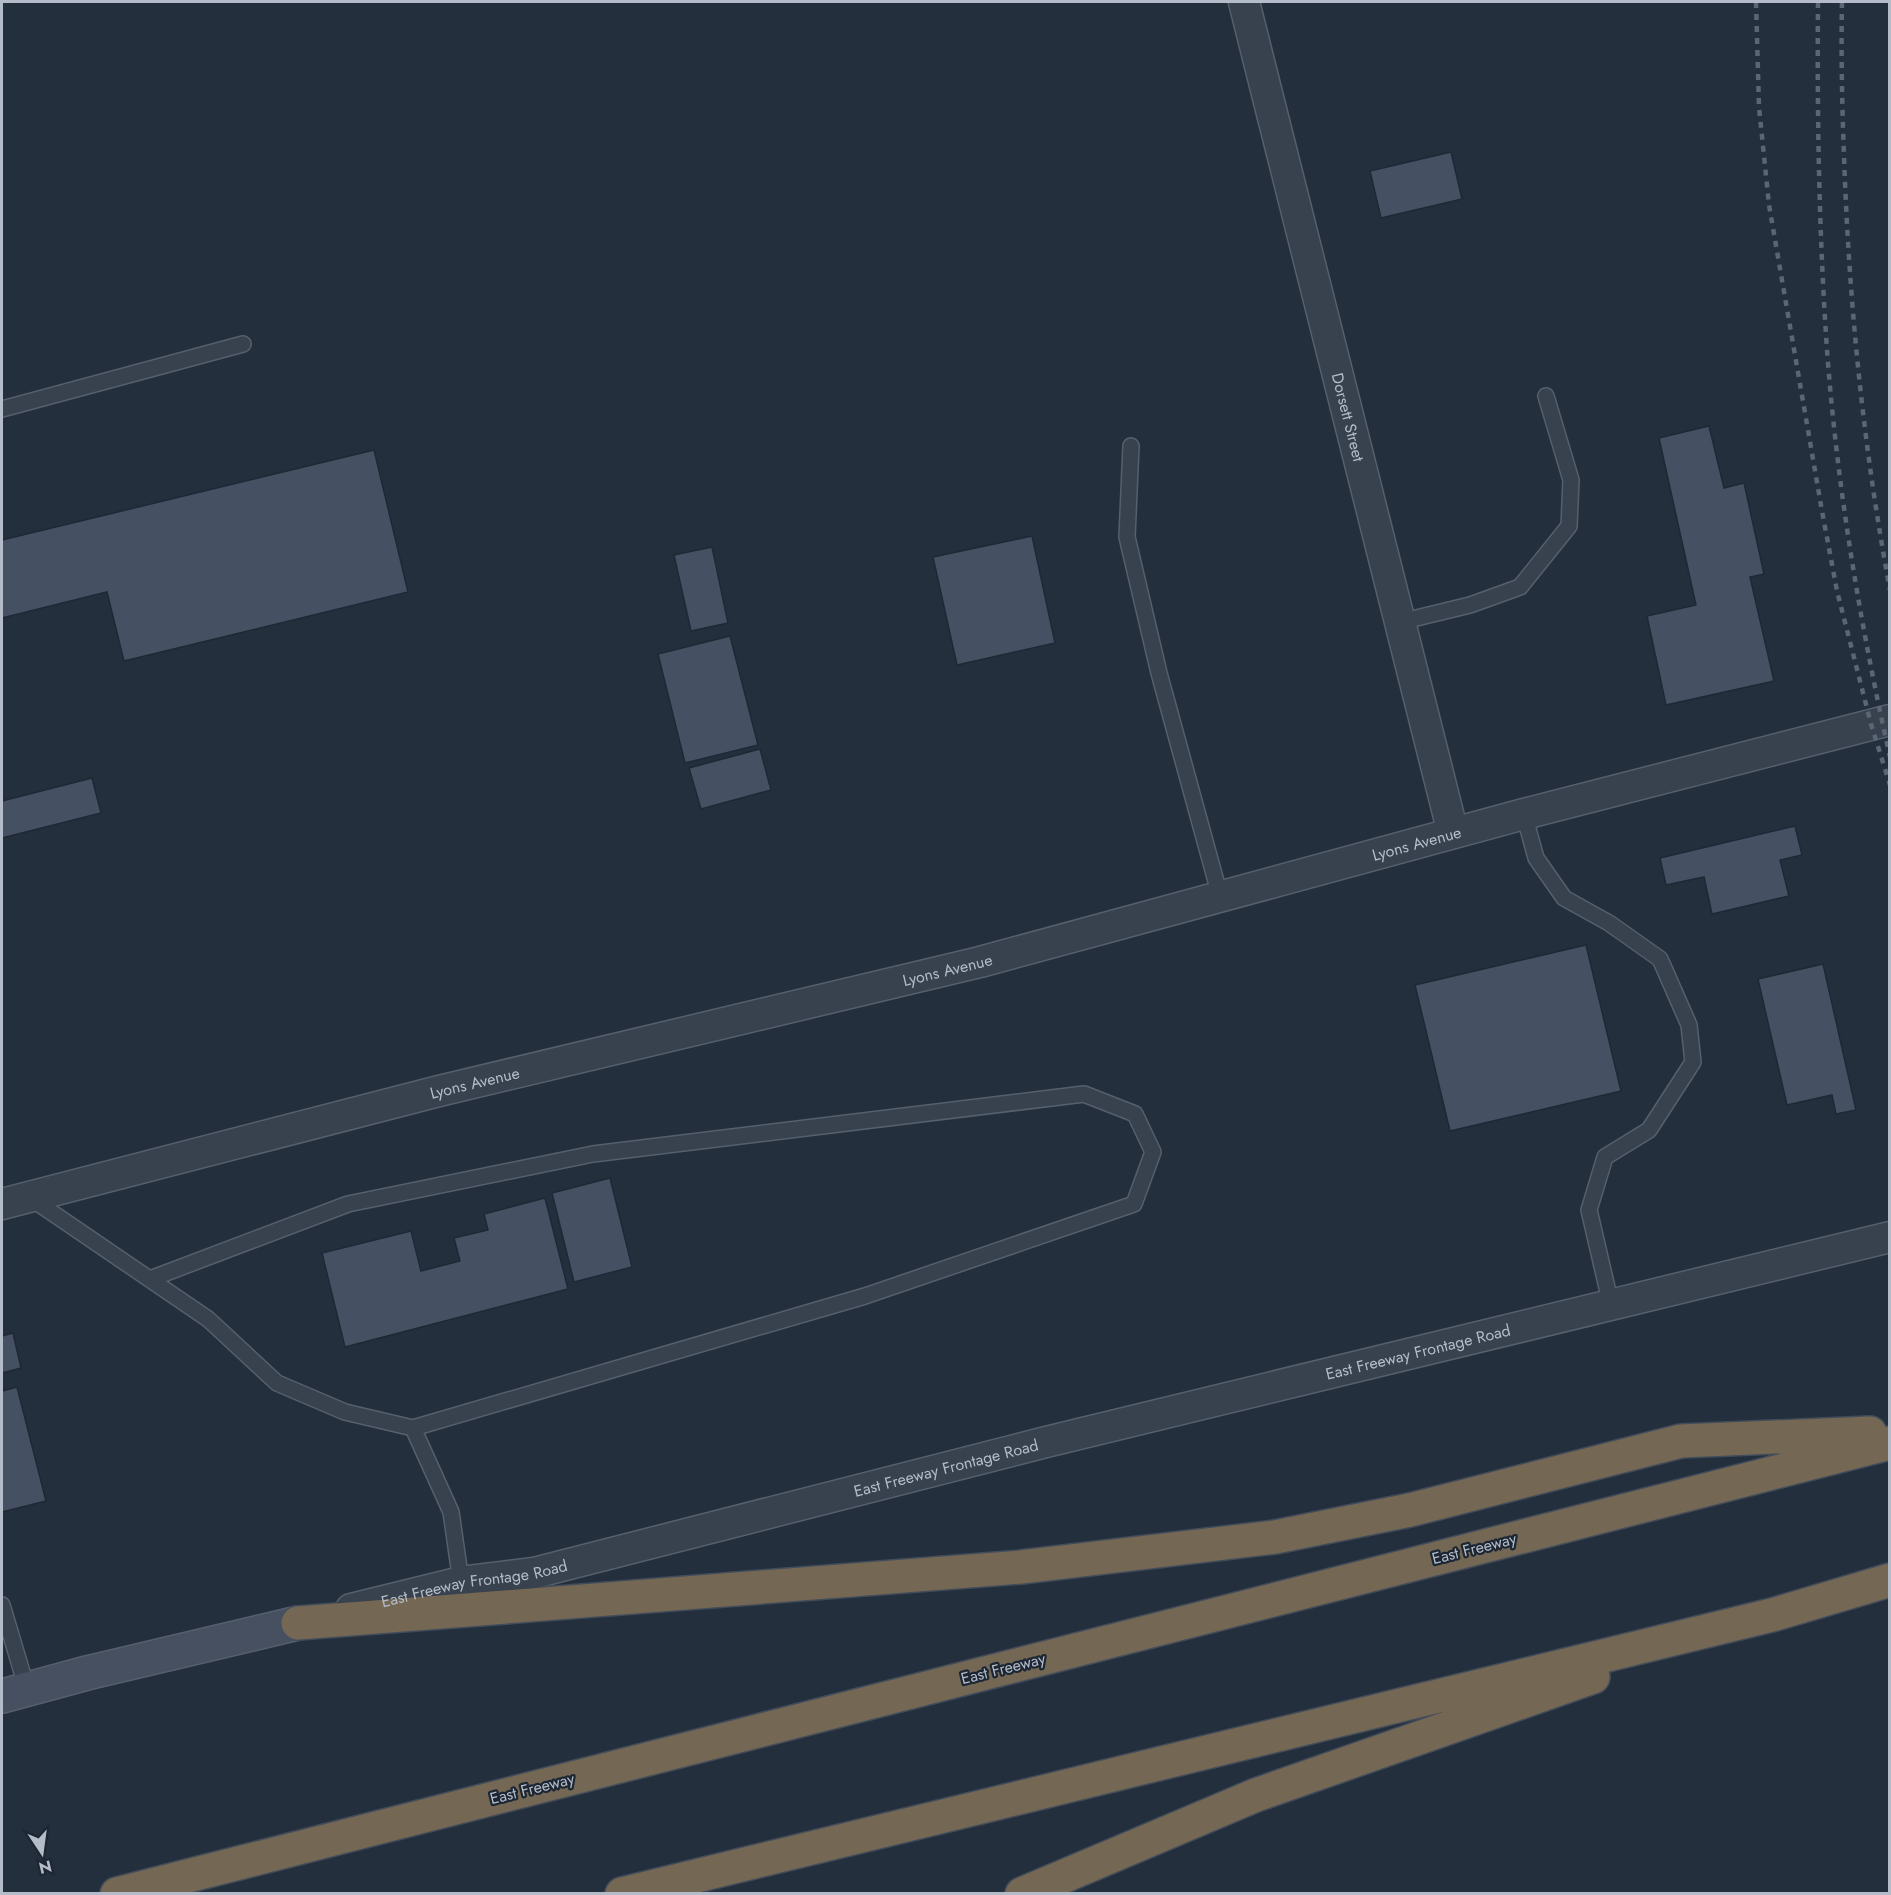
<svg xmlns="http://www.w3.org/2000/svg" width="1891" height="1895" font-family="Jost,sans-serif">
<rect width="100%" height="100%" fill="#242f3e"/>
<!-- building -->
<path fill="#455162" stroke="#1f2835" stroke-width="1.5" d="M 1451,152 L 1462,199 L 1381,218 L 1370,171 Z
M 1709,426 L 1724,488 L 1744,483 L 1764,574 L 1750,577 L 1774,681 L 1666,705 L 1647,616 L 1696,605 L 1659,438 Z
M 374,450 L 408,592 L 124,661 L 107,592 L 2,618 L 2,540 Z
M 1032,536 L 1055,643 L 957,665 L 933,557 Z
M 712,547 L 728,623 L 691,631 L 674,555 Z
M 730,636 L 758,745 L 685,763 L 658,654 Z
M 760,749 L 771,790 L 701,809 L 689,768 Z
M 92,778 L 101,813 L 2,838 L 2,801 Z
M 1795,826 L 1802,855 L 1780,860 L 1789,896 L 1712,914 L 1704,877 L 1666,885 L 1660,858 Z
M 1586,945 L 1621,1091 L 1450,1131 L 1415,985 Z
M 1823,964 L 1856,1110 L 1836,1114 L 1832,1095 L 1787,1105 L 1758,979 Z
M 610,1178 L 632,1267 L 574,1282 L 552,1193 Z
M 545,1198 L 568,1289 L 345,1347 L 322,1253 L 411,1231 L 421,1271 L 460,1261 L 454,1238 L 488,1230 L 484,1214 Z
M 13,1333 L 21,1368 L 2,1373 L 2,1336 Z
M 17,1387 L 46,1501 L 2,1512 L 2,1391 Z"/>
<g fill="none" stroke-linecap="round" stroke-linejoin="round">
<defs>
<path id="service" d="M 2,409 L 243,344
M 1131,446 L 1127,537 L 1159,673 L 1220,896
M 1400,622 L 1470,605 L 1520,587 L 1569,526 L 1571,480 L 1546,396
M 1524,814 L 1536,858 L 1564,898 L 1609,923 L 1660,959 L 1689,1025 L 1693,1062 L 1649,1130 L 1605,1157 L 1589,1210 L 1611,1305
M 29,1197 L 208,1319 L 277,1383 L 345,1412 L 413,1428 L 451,1512 L 461,1582
M 150,1279 L 348,1204 L 593,1154 L 1084,1094 L 1135,1114 L 1153,1152 L 1134,1204 L 865,1296 L 413,1428
M 2,1605 L 27,1689"/>
<g id="minor">
<path id="s1" d="M 1244,2 L 1453,833"/>
<path id="s2" d="M 2,1204 L 439,1091 L 980,962 L 1524,814 L 1890,720"/>
<path id="s3" d="M 351,1609 L 461,1582 L 534,1573 L 1046,1442 L 1890,1237"/>
</g>
<path id="secondary" d="M 2,1696 L 87,1673 L 298,1623"/>
<path id="motorway" d="M 298,1623 L 1021,1567 L 1275,1537 L 1410,1510 L 1681,1441 L 1870,1433
M 117,1894 L 1890,1443
M 622,1894 L 1772,1615 L 1890,1580
M 1022,1894 L 1256,1795 L 1593,1677"/>
</defs>
<!-- service casing -->
<use href="#service" stroke="#565f6c" stroke-width="18"/>
<!-- minor casing -->
<use href="#minor" stroke="#565f6c" stroke-width="33"/>
<!-- secondary casing -->
<use href="#secondary" stroke="#565f6c" stroke-width="36"/>
<!-- motorway casing -->
<use href="#motorway" stroke="#434c59" stroke-width="36"/>
<!-- service -->
<use href="#service" stroke="#38414e" stroke-width="15"/>
<!-- minor -->
<use href="#minor" stroke="#38414e" stroke-width="30"/>
<!-- secondary -->
<use href="#secondary" stroke="#465061" stroke-width="33"/>
<!-- motorway -->
<use href="#motorway" stroke="#746855" stroke-width="33"/>
<!-- rail -->
<path stroke="#5a6575" stroke-width="4.5" stroke-dasharray="6 6" stroke-linecap="butt" d="M 1756,2 L 1759,107 L 1769,205 L 1822,511 L 1837,591 L 1871,724 L 1890,785
M 1818,2 C 1817,118 1819,234 1827,350 C 1837,486 1860,624 1890,757
M 1842,2 C 1841,53 1842,104 1844,156 C 1849,302 1863,446 1890,590"/>
</g>
<g text-anchor="middle" stroke-width="4.5" stroke-linejoin="round" paint-order="stroke">
<!-- street labels -->
<g font-size="16" fill="#b4bcc9" stroke="#1d2633">
<text dy="6" stroke="none"><textPath href="#s1" startOffset="428">Dorsett Street</textPath></text>
<text dy="6" stroke="none"><textPath href="#s2" startOffset="1460">Lyons Avenue</textPath></text>
<text dy="6" stroke="none"><textPath href="#s2" startOffset="974">Lyons Avenue</textPath></text>
<text dy="6" stroke="none"><textPath href="#s2" startOffset="488">Lyons Avenue</textPath></text>
<text dy="6" stroke="none"><textPath href="#s3" startOffset="1098">East Freeway Frontage Road</textPath></text>
<text dy="6" stroke="none"><textPath href="#s3" startOffset="612">East Freeway Frontage Road</textPath></text>
<text transform="translate(1474 1548) rotate(-14)" y="6">East Freeway</text>
<text dy="6" stroke="none"><textPath href="#s3" startOffset="126">East Freeway Frontage Road</textPath></text>
<text transform="translate(1003 1668) rotate(-14)" y="6">East Freeway</text>
<text transform="translate(532 1788) rotate(-14)" y="6">East Freeway</text>
</g>
</g>
<!-- border -->
<rect width="1891" height="1895" fill="none" stroke="#b4bcc9" stroke-width="6"/>
<!-- north arrow -->
<g transform="translate(42 1853) rotate(167)" stroke="#1d2633" stroke-width="4.5" paint-order="stroke">
<path d="M0-4.5L10 22L0 15L-10 22Z" fill="#b4bcc9"/>
<text y="-9" font-size="16" font-weight="bold" text-anchor="middle" fill="#b4bcc9">N</text>
</g>
</svg>
